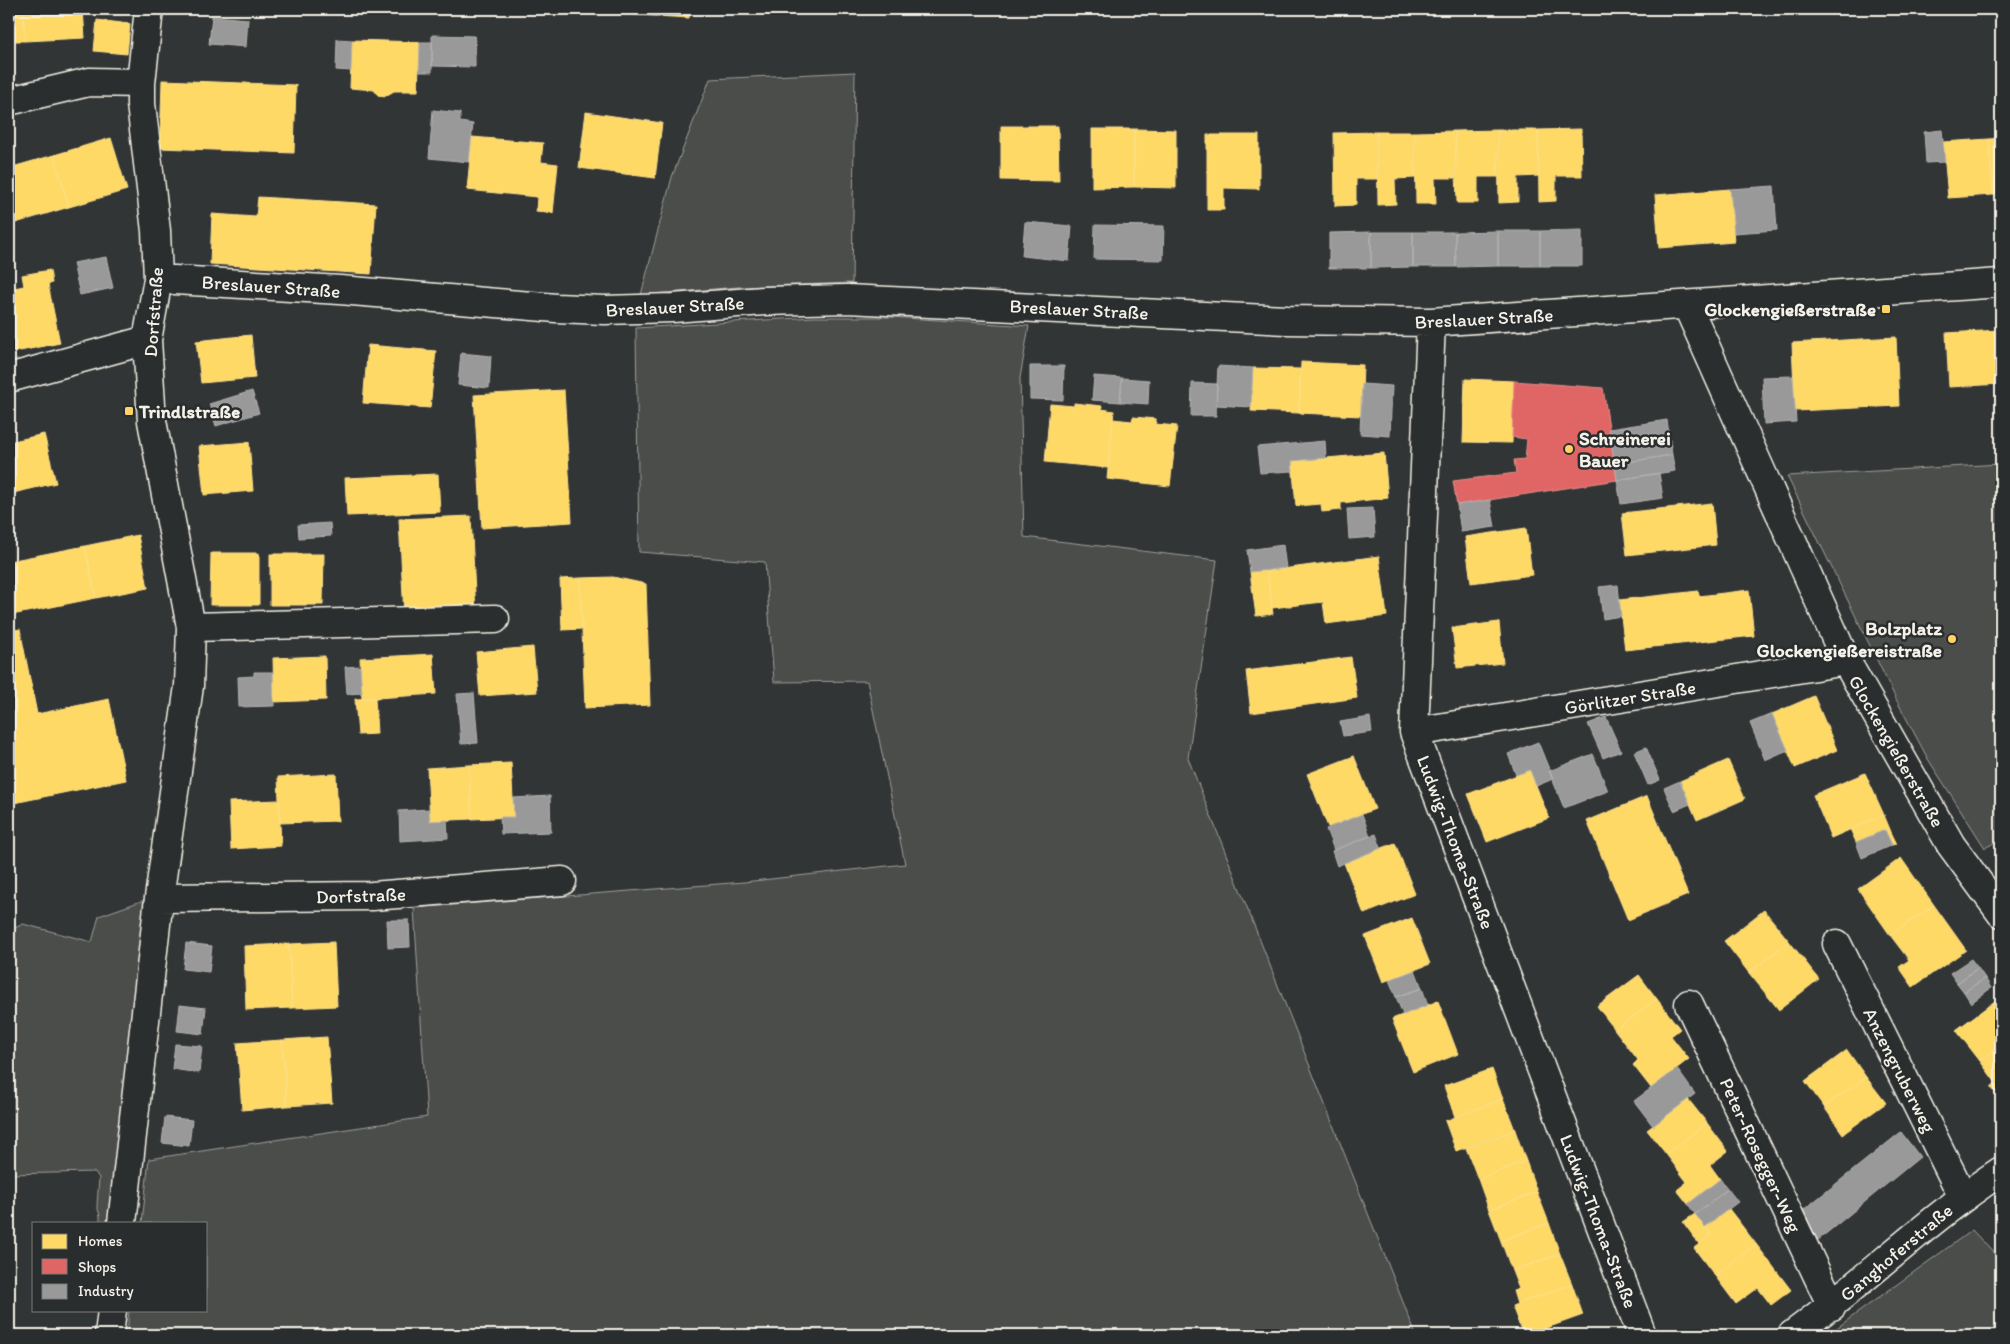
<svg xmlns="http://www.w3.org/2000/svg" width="2010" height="1344" font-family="Itim,sans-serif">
<rect width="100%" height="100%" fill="#323535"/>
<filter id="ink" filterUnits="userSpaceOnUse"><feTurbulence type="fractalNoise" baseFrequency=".02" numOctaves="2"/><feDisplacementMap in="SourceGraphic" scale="10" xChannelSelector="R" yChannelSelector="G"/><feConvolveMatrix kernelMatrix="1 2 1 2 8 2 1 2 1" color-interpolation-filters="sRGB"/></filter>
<g filter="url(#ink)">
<!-- green -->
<path fill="#4b4d4c" stroke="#a09f9a" d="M 855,72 L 852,283 L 738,287 L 641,295 L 672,177 L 710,79 Z
M 814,317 L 891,317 L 1029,326 L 1020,378 L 1024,537 L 1217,560 L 1188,758 L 1416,1335 L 127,1335 L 129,1310 L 206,1310 L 206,1223 L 142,1223 L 149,1159 L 427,1117 L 414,908 L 744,882 L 905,864 L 867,681 L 774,682 L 765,562 L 639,552 L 636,328 Z
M 2001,464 L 2001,839 L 1985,848 L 1928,759 L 1897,701 L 1787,476 Z
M 147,899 L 109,1223 L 100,1223 L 100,1216 L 97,1205 L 99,1178 L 95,1172 L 9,1174 L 9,931 L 23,924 L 92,942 L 99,916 Z
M 1972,1230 L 2001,1261 L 2001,1335 L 1827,1335 Z"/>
<!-- homes -->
<path fill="#ffd966" stroke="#fce08d" d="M 9,9 L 23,9 L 25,41 L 9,41 Z
M 23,9 L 83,9 L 85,38 L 25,41 Z
M 620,9 L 655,9 L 655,16 L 620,14 Z
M 655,9 L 690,9 L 689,18 L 655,16 Z
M 97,20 L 130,24 L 127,54 L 94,51 Z
M 352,40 L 420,42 L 418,91 L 394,91 L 384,97 L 378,95 L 374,90 L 350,88 Z
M 162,80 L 296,85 L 294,153 L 160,148 Z
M 586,112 L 662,123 L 655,178 L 579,168 Z
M 1001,126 L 1058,126 L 1059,181 L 1001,180 Z
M 1092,129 L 1134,129 L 1134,187 L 1092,188 Z
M 1134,129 L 1176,130 L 1176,188 L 1134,187 Z
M 1581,129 L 1582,176 L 1556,176 L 1556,201 L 1539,202 L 1538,130 Z
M 1498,130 L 1538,130 L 1539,176 L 1518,177 L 1518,202 L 1499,203 Z
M 1498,130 L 1498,177 L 1478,177 L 1478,203 L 1457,203 L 1455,131 Z
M 1455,131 L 1456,178 L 1435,178 L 1436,204 L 1416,204 L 1415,132 Z
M 1377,132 L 1415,132 L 1415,178 L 1395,179 L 1396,204 L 1378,205 Z
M 1377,132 L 1377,179 L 1356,179 L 1356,205 L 1335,206 L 1334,133 Z
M 1207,135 L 1259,135 L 1259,189 L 1224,188 L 1224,210 L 1207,210 Z
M 472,137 L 543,143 L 541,162 L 558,164 L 553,213 L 536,211 L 537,197 L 467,190 Z
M 111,138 L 127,190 L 69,207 L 54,155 Z
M 2001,138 L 2001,195 L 1993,195 L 1989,139 Z
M 1989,139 L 1993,195 L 1948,198 L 1943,142 Z
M 54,155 L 69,207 L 9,225 L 9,168 Z
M 1730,189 L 1734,242 L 1659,248 L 1655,195 Z
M 258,197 L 376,204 L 371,274 L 210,264 L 212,214 L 256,217 Z
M 50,270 L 52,283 L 48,284 L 60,343 L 10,353 L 9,289 L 24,286 L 22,275 Z
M 2001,330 L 2001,384 L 1949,387 L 1946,333 Z
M 251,335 L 255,378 L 201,383 L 196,341 Z
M 1896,337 L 1899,406 L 1795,411 L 1792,343 Z
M 368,345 L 436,351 L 430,408 L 363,403 Z
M 1301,362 L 1363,365 L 1361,416 L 1299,413 Z
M 1253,368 L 1301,369 L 1299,413 L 1251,411 Z
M 1465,379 L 1514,381 L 1512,443 L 1463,442 Z
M 564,390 L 572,522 L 482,528 L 474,395 Z
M 1074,403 L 1102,406 L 1102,409 L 1114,411 L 1108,468 L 1045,462 L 1050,404 L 1074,406 Z
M 1133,417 L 1156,419 L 1155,424 L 1177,426 L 1170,486 L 1107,479 L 1113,419 L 1132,421 Z
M 44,434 L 56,483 L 9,494 L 9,442 Z
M 249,442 L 253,491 L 204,495 L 199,446 Z
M 1384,453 L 1388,498 L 1341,503 L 1341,510 L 1322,512 L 1321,504 L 1296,506 L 1292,461 Z
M 438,474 L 440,512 L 347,516 L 345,478 Z
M 1712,503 L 1716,545 L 1627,555 L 1622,513 Z
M 471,516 L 476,613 L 404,616 L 399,519 Z
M 1526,528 L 1532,575 L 1471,583 L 1465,537 Z
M 138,535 L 148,588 L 96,598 L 85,546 Z
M 85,546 L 96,598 L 12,615 L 15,630 L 20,629 L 37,714 L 109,699 L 126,780 L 9,804 L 9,561 Z
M 211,553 L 259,553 L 259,605 L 210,605 Z
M 270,554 L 324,554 L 323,605 L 270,605 Z
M 1379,556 L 1387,616 L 1326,624 L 1323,602 L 1272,608 L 1267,571 Z
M 1267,571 L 1273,614 L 1256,616 L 1250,572 Z
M 613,577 L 646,584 L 650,705 L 585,708 L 580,578 Z
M 580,578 L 582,629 L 562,630 L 560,579 Z
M 1749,590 L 1754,636 L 1625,650 L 1619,600 L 1698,591 L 1699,596 Z
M 1499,622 L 1503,663 L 1457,668 L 1452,628 Z
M 533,647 L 537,692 L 480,696 L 476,652 Z
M 433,654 L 436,694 L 362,699 L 360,658 Z
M 325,656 L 326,700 L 274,702 L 273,658 Z
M 1351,657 L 1357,698 L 1251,713 L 1246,671 Z
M 1814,696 L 1837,750 L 1795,768 L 1772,714 Z
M 375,698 L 377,734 L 358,735 L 355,699 Z
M 1354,756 L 1375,809 L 1328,827 L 1307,774 Z
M 1728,760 L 1745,799 L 1697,820 L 1680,781 Z
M 511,763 L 514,817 L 472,819 L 469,765 Z
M 469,765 L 472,819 L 430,821 L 427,768 Z
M 1530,770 L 1549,818 L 1487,842 L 1468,794 Z
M 1865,773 L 1884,815 L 1831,838 L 1813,795 Z
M 336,774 L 338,821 L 280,823 L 278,777 Z
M 1647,796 L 1688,895 L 1628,920 L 1587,821 Z
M 279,800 L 281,846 L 231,849 L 229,802 Z
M 1884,815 L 1896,844 L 1892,845 L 1885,830 L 1856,842 L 1850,829 Z
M 1395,843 L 1415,894 L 1364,914 L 1344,863 Z
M 1901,858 L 1934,905 L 1890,935 L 1858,889 Z
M 1934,905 L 1966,950 L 1913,987 L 1899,967 L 1909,960 L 1890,935 Z
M 1764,910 L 1789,941 L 1749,973 L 1724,941 Z
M 1412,918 L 1430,964 L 1383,982 L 1365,936 Z
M 1789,941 L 1819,979 L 1779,1010 L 1749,973 Z
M 334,942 L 337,1006 L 292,1008 L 289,944 Z
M 289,944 L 292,1008 L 246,1010 L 244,946 Z
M 1639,975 L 1657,999 L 1615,1030 L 1597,1006 Z
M 1999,998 L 2001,1001 L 2001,1045 L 1980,1061 L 1956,1030 Z
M 1657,999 L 1680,1029 L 1671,1036 L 1689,1059 L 1651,1088 L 1633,1065 L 1638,1060 L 1615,1030 Z
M 1438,1001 L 1458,1054 L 1413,1072 L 1392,1019 Z
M 327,1037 L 332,1103 L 287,1106 L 282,1040 Z
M 282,1040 L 287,1106 L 242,1110 L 237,1043 Z
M 2001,1045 L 2001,1100 L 1991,1087 L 1996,1083 L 1980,1061 Z
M 1847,1050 L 1866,1077 L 1824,1107 L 1805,1081 Z
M 1492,1069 L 1503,1099 L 1455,1117 L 1444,1086 Z
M 1866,1077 L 1886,1103 L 1843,1134 L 1824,1107 Z
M 1503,1099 L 1515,1130 L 1456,1151 L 1445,1121 Z
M 1688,1099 L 1707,1123 L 1666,1154 L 1647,1130 Z
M 1707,1123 L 1728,1151 L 1710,1165 L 1720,1179 L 1688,1204 L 1677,1190 L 1687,1182 L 1666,1154 Z
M 1515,1130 L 1526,1161 L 1478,1179 L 1466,1148 Z
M 1526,1161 L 1537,1192 L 1489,1210 L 1478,1179 Z
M 1537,1192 L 1549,1223 L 1501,1241 L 1489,1210 Z
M 1729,1209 L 1756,1244 L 1715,1276 L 1694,1248 L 1711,1235 L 1705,1227 Z
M 1695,1214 L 1711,1235 L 1699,1244 L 1683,1222 Z
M 1549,1223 L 1560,1254 L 1512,1271 L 1501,1241 Z
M 1756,1244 L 1791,1290 L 1771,1305 L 1758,1288 L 1736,1304 L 1715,1276 Z
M 1560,1254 L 1572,1284 L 1517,1304 L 1513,1291 L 1519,1289 L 1512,1271 Z
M 1572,1284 L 1583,1315 L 1527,1335 L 1523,1335 L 1512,1306 Z"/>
<!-- shops -->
<path fill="#e06666" stroke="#e6908d" d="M 1514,381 L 1603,388 L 1617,480 L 1457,505 L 1453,481 L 1516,473 L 1514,460 L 1525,459 L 1527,439 L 1512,437 Z"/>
<!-- industry -->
<path fill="#999" stroke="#b4b3b1" d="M 212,16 L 248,19 L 246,47 L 209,44 Z
M 432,35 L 475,36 L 475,67 L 432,66 Z
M 337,39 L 352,40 L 351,71 L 336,70 Z
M 420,42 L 432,42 L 432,72 L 419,72 Z
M 433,110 L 460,113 L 460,122 L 473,124 L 469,162 L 429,158 Z
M 1942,130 L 1945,162 L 1926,163 L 1924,132 Z
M 1774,186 L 1777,230 L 1734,233 L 1730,189 Z
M 1025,222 L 1072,226 L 1069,261 L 1022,256 Z
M 1095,225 L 1164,226 L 1163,260 L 1094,259 Z
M 1582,230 L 1582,266 L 1540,266 L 1540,231 Z
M 1498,231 L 1540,231 L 1540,266 L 1498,266 Z
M 1498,231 L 1498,266 L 1456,267 L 1455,232 Z
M 1371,232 L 1371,268 L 1329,268 L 1329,233 Z
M 1371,232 L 1413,232 L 1413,267 L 1371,268 Z
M 1413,232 L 1455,232 L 1456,267 L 1413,267 Z
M 106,257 L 113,288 L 80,295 L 73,263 Z
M 461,353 L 491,356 L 489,388 L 458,385 Z
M 1030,366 L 1064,366 L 1063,400 L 1030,399 Z
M 1218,366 L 1253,368 L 1251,407 L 1216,405 Z
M 1094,376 L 1122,378 L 1120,402 L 1092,400 Z
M 1793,376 L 1796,422 L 1764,424 L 1762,377 Z
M 1122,378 L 1149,380 L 1148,404 L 1120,402 Z
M 1192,383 L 1217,384 L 1216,416 L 1191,416 Z
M 1362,384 L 1392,386 L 1390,436 L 1360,434 Z
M 252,391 L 259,413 L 216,426 L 209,404 Z
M 1667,420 L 1672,455 L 1615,464 L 1609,429 Z
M 1325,441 L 1326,458 L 1292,461 L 1293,471 L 1260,473 L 1257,447 Z
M 1672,455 L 1675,471 L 1617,480 L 1615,464 Z
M 1659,473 L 1663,498 L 1621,504 L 1617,480 Z
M 1490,500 L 1495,527 L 1461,532 L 1457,505 Z
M 1373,508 L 1375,537 L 1349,539 L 1347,509 Z
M 330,523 L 331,536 L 299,538 L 298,525 Z
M 1283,545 L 1286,568 L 1250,572 L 1247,550 Z
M 1618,585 L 1621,616 L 1603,619 L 1599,587 Z
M 360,666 L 362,693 L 347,694 L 345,667 Z
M 254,672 L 273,672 L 274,706 L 239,707 L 238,677 L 254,676 Z
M 474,693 L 478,743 L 461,744 L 457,694 Z
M 1772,714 L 1788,750 L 1765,760 L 1750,723 Z
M 1370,717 L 1372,732 L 1343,736 L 1340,722 Z
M 1606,717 L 1621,751 L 1603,758 L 1588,724 Z
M 1538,742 L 1553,779 L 1536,786 L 1530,770 L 1516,775 L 1508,754 Z
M 1646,747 L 1660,780 L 1648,785 L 1634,752 Z
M 1593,754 L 1608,791 L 1564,808 L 1549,771 Z
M 1680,781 L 1690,804 L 1674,811 L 1664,788 Z
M 550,796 L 551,832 L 501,834 L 500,817 L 514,817 L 513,798 Z
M 429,809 L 430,821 L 447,820 L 448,838 L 400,841 L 399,811 Z
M 1362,814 L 1370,836 L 1334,850 L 1326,829 Z
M 1885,830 L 1892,845 L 1862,858 L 1856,842 Z
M 1376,834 L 1381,848 L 1337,866 L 1332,851 Z
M 387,920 L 409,920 L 410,947 L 388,948 Z
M 186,943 L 212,946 L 209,972 L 183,969 Z
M 1971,959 L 1978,968 L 1957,983 L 1950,973 Z
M 1978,968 L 1985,978 L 1964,992 L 1957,983 Z
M 1415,970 L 1422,988 L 1396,997 L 1389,980 Z
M 1985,978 L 1991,988 L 1971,1003 L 1964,992 Z
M 1422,988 L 1428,1005 L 1403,1015 L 1396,997 Z
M 180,1005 L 206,1008 L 203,1034 L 177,1031 Z
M 175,1044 L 202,1046 L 199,1073 L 172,1069 Z
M 1677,1069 L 1695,1094 L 1653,1126 L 1634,1101 Z
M 165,1117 L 192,1120 L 189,1146 L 162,1143 Z
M 1901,1132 L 1920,1157 L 1812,1245 L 1797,1215 Z
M 1720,1179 L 1728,1189 L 1695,1214 L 1688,1204 Z
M 1728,1189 L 1738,1202 L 1705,1227 L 1695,1214 Z"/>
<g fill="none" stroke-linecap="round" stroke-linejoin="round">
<defs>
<path id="minor" d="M 9,101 L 89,82 L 141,83
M 158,279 L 340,290 L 556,308 L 604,310 L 673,308 L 764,301 L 847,299 L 1287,320 L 1431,322 L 2001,283
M 1687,305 L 1846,661 L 1951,845 L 2001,913
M 1431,322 L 1414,732 L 1642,1335
M 9,378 L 147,340
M 191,627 L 495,619
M 1414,732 L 1846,661
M 159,898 L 372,896 L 562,881
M 1837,944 L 1963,1197
M 1689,1004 L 1832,1306
M 122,1223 L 159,898 L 189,686 L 191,627 L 152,421 L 147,340 L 158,279 L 156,231 L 141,104 L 141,83 L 149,9
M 109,1335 L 112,1310
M 1792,1335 C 1863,1283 1927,1220 2001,1171"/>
</defs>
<!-- minor casing -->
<use href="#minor" stroke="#f4f1e8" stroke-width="31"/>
<!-- minor -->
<use href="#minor" stroke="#2a2d2e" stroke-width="28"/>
</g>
</g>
<!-- markers -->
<g fill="#ffd166" stroke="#2a2d2e" stroke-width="2">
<rect x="1881" y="304" width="10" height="10" rx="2.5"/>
<rect x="124" y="406" width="10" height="10" rx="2.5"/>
<circle cx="1569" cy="449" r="5"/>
<circle cx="1952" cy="639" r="5"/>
</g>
<g text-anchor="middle" stroke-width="5" stroke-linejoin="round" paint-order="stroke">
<!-- street labels -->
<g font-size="19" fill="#f4f1e8" stroke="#2a2d2e">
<text transform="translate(271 286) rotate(4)" y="7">Breslauer Straße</text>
<text transform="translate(675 306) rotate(-3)" y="7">Breslauer Straße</text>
<text transform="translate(1079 309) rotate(3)" y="7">Breslauer Straße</text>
<text transform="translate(153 312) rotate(-86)" y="7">Dorfstraße</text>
<text transform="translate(1484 318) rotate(-3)" y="7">Breslauer Straße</text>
<text transform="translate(1630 697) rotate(-9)" y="7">Görlitzer Straße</text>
<text transform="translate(1897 751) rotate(60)" y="7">Glockengießerstraße</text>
<text transform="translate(1456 842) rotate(69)" y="7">Ludwig-Thoma-Straße</text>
<text transform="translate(361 895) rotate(-2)" y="7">Dorfstraße</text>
<text transform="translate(1900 1070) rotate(63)" y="7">Anzengruberweg</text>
<text transform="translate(1761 1155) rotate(65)" y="7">Peter-Rosegger-Weg</text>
<text transform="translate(1599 1221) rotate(69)" y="7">Ludwig-Thoma-Straße</text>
<text transform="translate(1896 1252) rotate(-40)" y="7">Ganghoferstraße</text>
</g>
<!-- poi labels -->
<g font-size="19" font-weight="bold" fill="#f4f1e8" stroke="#2a2d2e" text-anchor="end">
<text x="1876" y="316">Glockengießerstraße</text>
<text x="139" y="418" text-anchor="start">Trindlstraße</text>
<text x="1579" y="445" text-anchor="start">Schreinerei<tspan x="1579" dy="22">Bauer</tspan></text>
<text x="1942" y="635">Bolzplatz<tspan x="1942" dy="22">Glockengießereistraße</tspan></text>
</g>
</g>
<!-- margin -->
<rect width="2010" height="1344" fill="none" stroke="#2a2d2e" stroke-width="30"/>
<rect x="15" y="15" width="1980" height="1314" fill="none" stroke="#f4f1e8" stroke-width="2" filter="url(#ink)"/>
<!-- legend -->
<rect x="32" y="1222" width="175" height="90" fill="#2a2d2e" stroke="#7b7b78"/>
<rect x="42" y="1234" width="25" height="15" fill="#ffd966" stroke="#7b7b78"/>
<text x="78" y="1246" font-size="15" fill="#f4f1e8">Homes</text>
<rect x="42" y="1259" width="25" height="15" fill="#e06666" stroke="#7b7b78"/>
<text x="78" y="1272" font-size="15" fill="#f4f1e8">Shops</text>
<rect x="42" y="1284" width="25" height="15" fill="#999999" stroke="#7b7b78"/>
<text x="78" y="1296" font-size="15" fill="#f4f1e8">Industry</text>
</svg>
